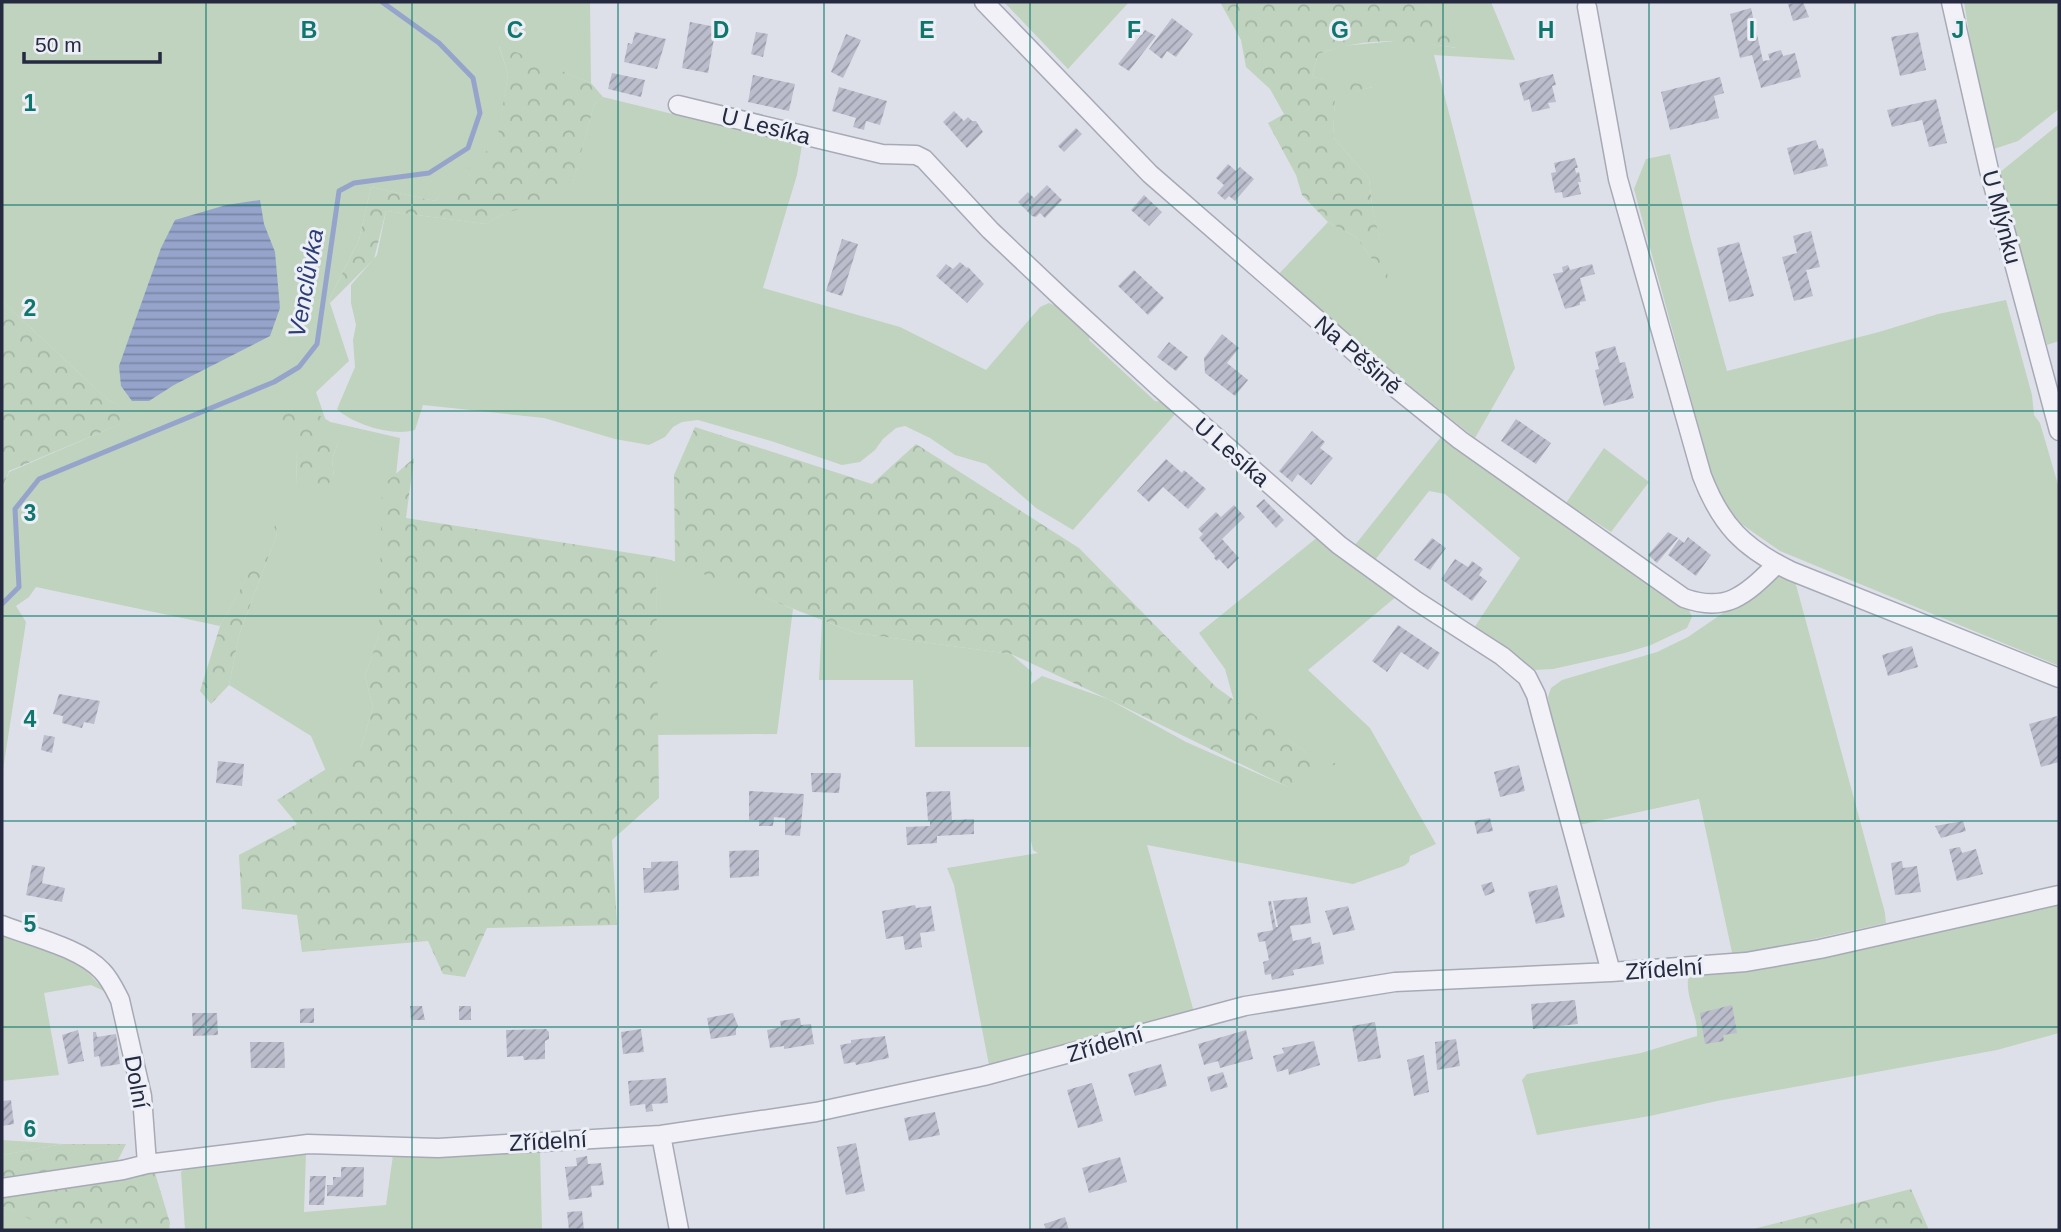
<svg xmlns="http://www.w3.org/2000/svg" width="2061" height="1232" font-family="Helvetica,sans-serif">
<defs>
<pattern id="forest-crowns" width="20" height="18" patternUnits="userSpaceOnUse" patternTransform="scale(1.75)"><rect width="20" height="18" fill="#bfd3be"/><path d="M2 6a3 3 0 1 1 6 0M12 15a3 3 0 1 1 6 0" fill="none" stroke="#a4b5a4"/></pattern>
<pattern id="water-rules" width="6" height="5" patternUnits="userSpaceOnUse" patternTransform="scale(1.75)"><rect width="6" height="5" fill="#96a4cb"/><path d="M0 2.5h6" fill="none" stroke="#7a86a6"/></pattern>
<pattern id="building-hatch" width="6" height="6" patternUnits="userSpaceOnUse" patternTransform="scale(1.75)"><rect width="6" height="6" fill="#bbbdcc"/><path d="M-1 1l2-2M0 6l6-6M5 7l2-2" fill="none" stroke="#989aa7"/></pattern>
</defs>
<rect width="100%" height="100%" fill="#dee0e9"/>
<!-- green -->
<path fill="#bfd3be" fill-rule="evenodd" d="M 2,2 L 590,2 L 591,83 L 499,46 L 508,74 L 497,144 L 435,201 L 371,187 L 359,240 L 329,300 L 349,361 L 316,392 L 326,421 L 400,438 L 379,635 L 365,676 L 373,707 L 361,747 L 326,771 L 311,736 L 229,685 L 239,635 L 277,534 L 276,525 L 220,626 L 36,587 L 29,597 L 16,606 L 26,622 L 2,776 L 2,490 L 9,472 L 141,415 L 108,400 L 2,301 ZM 338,443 L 332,459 L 334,477 L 297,487 L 296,451 Z
M 1004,2 L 1129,2 L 1068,69 Z
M 1425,2 L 1491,2 L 1515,60 L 1434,55 L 1515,368 L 1475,438 L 1275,278 L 1328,222 L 1356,237 L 1388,280 L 1372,205 L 1369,178 L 1333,137 L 1335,96 L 1373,87 L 1312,77 L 1318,54 L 1342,46 L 1407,40 L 1456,48 Z
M 1964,2 L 2059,2 L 2059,109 L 2018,141 L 1988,151 Z
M 603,97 L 693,119 L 787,137 L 802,145 L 797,175 L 763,288 L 900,327 L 986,370 L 1040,307 L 1049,303 L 1056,306 L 1090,336 L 1089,340 L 1155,401 L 1164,402 L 1176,413 L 1073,530 L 1036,508 L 986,464 L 955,455 L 930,438 L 905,426 L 896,428 L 883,439 L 875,450 L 860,462 L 842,465 L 771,441 L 698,420 L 682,422 L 673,427 L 665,437 L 649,445 L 615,439 L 544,418 L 423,405 L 415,430 C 393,437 352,424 337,409 L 355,367 L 353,340 L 356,325 L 351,303 L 351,285 L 377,255 L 386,211 L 486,224 L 508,211 L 572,185 L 594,105 Z
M 2059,124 L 2059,341 L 2047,345 L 1999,173 Z
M 1670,154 L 1691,240 L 1727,371 L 1879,332 L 1938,314 L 2006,300 L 2032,395 L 2034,415 L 2040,423 L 2059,488 L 2059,666 L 1780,551 L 1737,521 L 1722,502 L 1714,483 L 1634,189 L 1646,159 Z
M 1441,437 L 1689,610 L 1692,617 L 1687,628 L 1651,645 L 1625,653 L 1553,669 L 1535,670 L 1474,628 L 1520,558 L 1445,494 L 1429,491 L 1375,560 L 1355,545 Z
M 1604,448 L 1649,482 L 1611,532 L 1566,503 Z
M 1319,536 L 1397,596 L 1308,670 L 1370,728 L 1436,844 L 1410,856 L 1409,862 L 1404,866 L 1353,884 L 1147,845 L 1194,1012 L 992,1068 L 989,1065 L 954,885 L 947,868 L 1038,853 L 1033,850 L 1031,841 L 1031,747 L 915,747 L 913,680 L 819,680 L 822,620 L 856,633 L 1011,654 L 1032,672 L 1031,684 L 1042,676 L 1108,699 L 1186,742 L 1288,787 L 1308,754 L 1234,701 L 1225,669 L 1199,633 Z
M 656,557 L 671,560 L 793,609 L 777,734 L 657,735 Z
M 1785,575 L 1795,581 L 1885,913 L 1886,923 L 1733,957 L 1699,799 L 1579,825 L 1557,746 L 1548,697 L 1551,688 L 1562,680 L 1657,652 L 1688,637 L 1777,576 Z
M 2059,904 L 2059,1033 L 1997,1050 L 1717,1101 L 1650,1116 L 1537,1135 L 1522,1080 L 1527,1074 L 1641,1053 L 1697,1036 C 1698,1016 1686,998 1688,979 L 1696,973 L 1899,940 Z
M 2,933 L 82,966 L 106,992 L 91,985 L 44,993 L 59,1075 L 2,1081 Z
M 2,1140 L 63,1144 L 2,1155 Z
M 540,1149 L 542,1230 L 185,1230 L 181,1172 L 194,1162 L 306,1153 L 304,1212 L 386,1205 L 393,1155 Z
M 2,1206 L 53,1229 L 53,1230 L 2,1230 Z"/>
<!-- forest -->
<path fill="url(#forest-crowns)" d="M 1220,2 L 1425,2 L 1457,48 C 1406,40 1368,36 1318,54 L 1312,77 L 1376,86 L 1335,97 L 1333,137 L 1369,178 L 1372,205 L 1389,282 L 1356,237 L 1328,222 L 1302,195 L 1296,175 L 1268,123 L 1284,114 L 1270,89 L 1246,67 L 1241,40 Z
M 499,45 L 591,83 L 603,97 L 594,105 L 572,186 L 564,193 L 555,198 L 503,214 L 486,224 L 386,211 L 374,259 L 330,303 L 329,300 L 359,240 L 371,187 L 435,201 L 497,141 L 508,74 Z
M 2,301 L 108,400 L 142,415 L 9,471 L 2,490 Z
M 299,404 L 329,421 L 338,443 L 332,459 L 334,477 L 324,489 L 297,487 L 296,451 L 277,411 Z
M 695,427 L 872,484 L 916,444 L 1079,548 L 1216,687 L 1308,754 L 1316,751 L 1336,764 L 1288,787 L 1108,699 L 1011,654 L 856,633 L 675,563 L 674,475 Z
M 414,458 L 406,518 L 656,557 L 659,798 L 612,840 L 617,925 L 487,928 L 465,977 L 443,974 L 428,941 L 302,952 L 297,915 L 242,909 L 239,855 L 297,824 L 277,800 L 361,747 L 373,707 L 365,676 L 379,635 L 382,486 Z
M 276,524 L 277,534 L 239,635 L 229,685 L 211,704 L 200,691 L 220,626 Z
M 63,1144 L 126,1144 L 112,1172 L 155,1173 L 170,1223 L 169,1230 L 53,1230 L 2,1206 L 2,1155 Z
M 1911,1189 L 1929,1230 L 1749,1230 Z"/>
<!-- water -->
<path fill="url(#water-rules)" d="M 260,200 L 264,224 L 275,252 L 280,308 L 270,336 L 174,385 L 149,401 L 132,401 L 121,386 L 119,366 L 161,248 L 175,220 L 226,205 Z"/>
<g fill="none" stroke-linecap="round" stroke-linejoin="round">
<!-- stream -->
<path stroke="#96a4cb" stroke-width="5" d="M 2,604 L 19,587 L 15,509 L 39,479 L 274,382 L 299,367 L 317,344 L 339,191 L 354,183 L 429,173 L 468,148 L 480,113 L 473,78 L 439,43 L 382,2"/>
</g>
<!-- building -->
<path fill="url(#building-hatch)" d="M 1803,2 L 1809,17 L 1793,21 L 1788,4 Z
M 1751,8 L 1763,61 L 1770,60 L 1768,54 L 1781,50 L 1783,56 L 1795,53 L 1801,77 L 1761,88 L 1752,55 L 1740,58 L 1730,14 Z
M 1172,18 L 1193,34 L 1176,57 L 1167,51 L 1162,59 L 1149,49 Z
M 690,22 L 716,27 L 708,73 L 682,68 Z
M 1145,30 L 1156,36 L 1129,71 L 1118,64 Z
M 635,32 L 666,39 L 657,69 L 624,62 L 628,43 L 632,44 Z
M 756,32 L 768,34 L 763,57 L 751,54 Z
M 1918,32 L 1926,70 L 1900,76 L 1891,37 Z
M 846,34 L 861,40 L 843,78 L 831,72 Z
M 612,73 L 645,80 L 641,97 L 608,89 Z
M 1553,74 L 1556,85 L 1552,86 L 1556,102 L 1548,103 L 1550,108 L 1532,112 L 1529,99 L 1524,101 L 1519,83 Z
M 753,75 L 795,84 L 789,111 L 748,102 Z
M 1720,77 L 1724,93 L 1714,96 L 1719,118 L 1670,130 L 1661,92 Z
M 839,87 L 887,101 L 880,125 L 866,121 L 864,130 L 853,127 L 856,118 L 832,111 Z
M 1936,99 L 1947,143 L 1929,147 L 1922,120 L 1892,127 L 1887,110 Z
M 954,111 L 964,121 L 968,117 L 972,121 L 976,121 L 983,132 L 967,148 L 943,122 Z
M 1076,128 L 1082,134 L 1064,152 L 1058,146 Z
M 1816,140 L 1819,149 L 1823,148 L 1828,166 L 1794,175 L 1787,148 Z
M 1575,158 L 1578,168 L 1575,168 L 1576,173 L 1579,172 L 1581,182 L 1578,182 L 1581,194 L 1563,198 L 1562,192 L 1555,193 L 1551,173 L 1556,172 L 1554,163 Z
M 1228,164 L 1236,171 L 1240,167 L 1254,179 L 1235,201 L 1229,196 L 1225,200 L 1217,193 L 1224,185 L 1216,178 Z
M 1047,185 L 1062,200 L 1045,218 L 1040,213 L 1036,217 L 1032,216 L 1018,202 L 1028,192 L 1034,198 Z
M 1144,195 L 1162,212 L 1149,226 L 1131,210 Z
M 1811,231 L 1820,267 L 1806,270 L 1813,296 L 1794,301 L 1782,257 L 1797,253 L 1793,236 Z
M 842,239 L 858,244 L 842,296 L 826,291 Z
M 1739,242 L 1754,296 L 1729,302 L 1717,248 Z
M 960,262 L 967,268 L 968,267 L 984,284 L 967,303 L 936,276 L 946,264 L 953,269 Z
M 1592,264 L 1595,274 L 1580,278 L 1586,301 L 1580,302 L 1580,305 L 1565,309 L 1553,274 L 1563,272 L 1562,267 L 1568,265 L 1570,270 Z
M 1134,270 L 1164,298 L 1148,315 L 1118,286 Z
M 1222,334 L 1239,348 L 1227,363 L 1248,380 L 1235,396 L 1205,373 L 1204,358 Z
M 1169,342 L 1188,357 L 1176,371 L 1157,357 Z
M 1615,346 L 1620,363 L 1625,362 L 1634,398 L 1604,406 L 1595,370 L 1599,369 L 1595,352 Z
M 1516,419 L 1551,443 L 1536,464 L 1501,441 Z
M 1312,431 L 1325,442 L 1320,448 L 1333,458 L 1311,485 L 1298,474 L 1292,482 L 1279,471 Z
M 1166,459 L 1182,473 L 1184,470 L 1206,489 L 1188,509 L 1163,487 L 1149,502 L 1137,491 Z
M 1264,499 L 1284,520 L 1276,528 L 1256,506 Z
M 1234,505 L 1245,517 L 1222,539 L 1239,558 L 1228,569 L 1219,559 L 1217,561 L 1214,558 L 1215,556 L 1199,538 L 1203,534 L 1198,529 L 1216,512 L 1221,517 Z
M 1668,532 L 1678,538 L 1657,563 L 1648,555 Z
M 1688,537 L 1711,555 L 1696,576 L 1668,555 L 1679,539 L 1684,543 Z
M 1432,538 L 1446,548 L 1430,570 L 1414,560 Z
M 1455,559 L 1468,567 L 1472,561 L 1483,569 L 1479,575 L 1487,581 L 1472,601 L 1441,579 Z
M 1398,625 L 1440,653 L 1428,670 L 1401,652 L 1387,672 L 1372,661 Z
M 1912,646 L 1918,667 L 1888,676 L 1882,655 Z
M 59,694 L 100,701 L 94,724 L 84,722 L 82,728 L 62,723 L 63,716 L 53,714 Z
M 2057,716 L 2059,723 L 2059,762 L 2041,767 L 2029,724 Z
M 44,735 L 55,737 L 52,753 L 41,750 Z
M 218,761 L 244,764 L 242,786 L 216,783 Z
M 1519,765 L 1525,791 L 1500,797 L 1494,772 Z
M 811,773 L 841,773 L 839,793 L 812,792 Z
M 749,791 L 804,794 L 800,836 L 785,835 L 785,818 L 774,817 L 773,826 L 759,826 L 759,820 L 749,820 Z
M 950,791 L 952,820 L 974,819 L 974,834 L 937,836 L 937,843 L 907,845 L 906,827 L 930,826 L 930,821 L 928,821 L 926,792 Z
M 1490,818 L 1493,831 L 1477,834 L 1474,821 Z
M 1963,821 L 1966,831 L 1941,838 L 1935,826 Z
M 1960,847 L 1962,853 L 1976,849 L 1983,874 L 1957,881 L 1949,849 Z
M 759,850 L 759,876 L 730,878 L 729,851 Z
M 678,861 L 679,890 L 644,893 L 643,868 L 651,868 L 651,862 Z
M 1902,861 L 1903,868 L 1917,866 L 1921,892 L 1895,895 L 1891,863 Z
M 32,865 L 45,867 L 42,883 L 65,888 L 62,902 L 26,895 Z
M 1492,882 L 1495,892 L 1485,896 L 1481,885 Z
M 1557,885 L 1565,917 L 1536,924 L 1528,892 Z
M 1307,897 L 1311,923 L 1290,926 L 1293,941 L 1311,937 L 1312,944 L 1320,942 L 1324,964 L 1293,970 L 1294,975 L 1272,980 L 1271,974 L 1265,975 L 1263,962 L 1269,960 L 1265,941 L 1259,942 L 1257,933 L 1273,930 L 1268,901 L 1271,901 L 1276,927 L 1278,927 L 1273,901 Z
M 915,905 L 916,908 L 931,906 L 935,931 L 920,933 L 922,947 L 905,950 L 903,936 L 886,939 L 882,911 Z
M 1348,906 L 1355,930 L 1333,935 L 1325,911 Z
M 1575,1000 L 1578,1024 L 1533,1029 L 1531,1004 Z
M 1732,1005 L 1737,1033 L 1723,1035 L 1724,1041 L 1705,1044 L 1700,1013 Z
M 410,1006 L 422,1006 L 425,1020 L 411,1020 Z
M 459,1006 L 471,1006 L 471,1020 L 459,1020 Z
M 314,1008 L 314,1023 L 300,1023 L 300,1009 Z
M 192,1013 L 217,1013 L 218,1035 L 193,1036 Z
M 733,1013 L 738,1026 L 736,1029 L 736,1035 L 711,1039 L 707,1018 Z
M 800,1018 L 801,1025 L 811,1024 L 814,1044 L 784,1049 L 784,1046 L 770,1048 L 767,1030 L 781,1027 L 780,1021 Z
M 1375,1022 L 1381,1058 L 1358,1062 L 1352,1026 Z
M 546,1029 L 549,1032 L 549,1039 L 545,1041 L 545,1059 L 524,1060 L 523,1056 L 507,1057 L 506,1030 Z
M 641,1029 L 644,1052 L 623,1054 L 621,1032 Z
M 78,1030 L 84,1061 L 68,1064 L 62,1035 Z
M 1246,1030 L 1253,1059 L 1220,1068 L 1218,1061 L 1204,1065 L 1198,1044 Z
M 93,1032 L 96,1032 L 97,1037 L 116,1034 L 120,1064 L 101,1067 L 99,1056 L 94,1057 Z
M 885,1036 L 889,1058 L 856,1065 L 855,1062 L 844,1064 L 840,1045 L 851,1043 L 851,1040 Z
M 1456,1039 L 1460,1066 L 1437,1070 L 1435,1042 Z
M 1314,1041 L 1320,1065 L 1289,1075 L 1288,1069 L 1277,1072 L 1273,1056 L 1284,1053 L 1282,1048 Z
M 250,1042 L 284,1042 L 285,1068 L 251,1068 Z
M 1424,1055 L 1429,1092 L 1414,1096 L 1407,1060 Z
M 1161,1064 L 1167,1086 L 1135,1096 L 1128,1074 Z
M 1223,1072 L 1228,1087 L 1211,1092 L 1207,1077 Z
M 666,1078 L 668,1103 L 652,1104 L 653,1111 L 646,1112 L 645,1104 L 630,1106 L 628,1081 Z
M 1092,1083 L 1103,1121 L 1078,1128 L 1067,1090 Z
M 11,1100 L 14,1124 L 2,1126 L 2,1101 Z
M 935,1112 L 940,1135 L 909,1141 L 904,1118 Z
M 856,1143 L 865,1191 L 846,1195 L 837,1147 Z
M 587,1156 L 588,1164 L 601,1163 L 604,1185 L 591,1186 L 592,1197 L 569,1200 L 565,1167 L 577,1166 L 576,1158 Z
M 1120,1157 L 1127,1182 L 1089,1193 L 1082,1168 Z
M 341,1167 L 364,1167 L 363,1197 L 327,1196 L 327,1185 L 333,1185 L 333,1177 L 341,1177 Z
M 310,1176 L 326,1176 L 324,1205 L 309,1205 Z
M 582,1211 L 584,1230 L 569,1230 L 567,1212 Z
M 1065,1217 L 1069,1230 L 1046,1230 L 1044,1224 Z"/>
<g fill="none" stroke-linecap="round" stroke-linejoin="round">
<defs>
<path id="street" d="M 984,2 L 1150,174 L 1397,389 L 1460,440 L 1684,598 C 1728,614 1747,593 1777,564
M 1951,2 L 1989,170 L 2059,431
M 1587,7 L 1618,179 L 1702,476 C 1721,525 1743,548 1791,571 L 2059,678
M 678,105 L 882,154 L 916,155 L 924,159 L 990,230 L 1063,299 L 1160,388 L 1339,545 L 1415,600 L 1502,656 L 1527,677 L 1536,695 L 1542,718 L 1611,972
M 2,925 C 32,937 81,948 102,971 C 110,979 115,990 120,1000 L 142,1096 L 147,1164 L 123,1170 L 2,1188
M 661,1135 L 679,1230
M 147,1164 L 308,1144 L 438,1148 L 661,1135 L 816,1112 L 984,1076 L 1245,1006 L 1395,982 L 1611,972 L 1746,962 L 1820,949 L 2059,895"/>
</defs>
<!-- street casing -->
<use href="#street" stroke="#a7a9b6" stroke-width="21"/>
<!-- street -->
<use href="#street" stroke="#f1f1f7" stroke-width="18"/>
</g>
<!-- grid -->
<path fill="none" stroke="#0f766e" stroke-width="2" stroke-opacity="0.55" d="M 206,2 L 206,1230M 412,2 L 412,1230M 618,2 L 618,1230M 824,2 L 824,1230M 1030,2 L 1030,1230M 1237,2 L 1237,1230M 1443,2 L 1443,1230M 1649,2 L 1649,1230M 1855,2 L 1855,1230M 2,205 L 2059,205M 2,411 L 2059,411M 2,616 L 2059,616M 2,821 L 2059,821M 2,1027 L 2059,1027"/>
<g text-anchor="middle" stroke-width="6" stroke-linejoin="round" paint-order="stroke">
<!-- street labels -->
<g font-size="23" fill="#262a40" stroke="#edeff6">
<text transform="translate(766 126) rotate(14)" y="8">U Lesíka</text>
<text transform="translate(2002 217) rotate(75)" y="8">U Mlýnku</text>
<text transform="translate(1358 355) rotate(41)" y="8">Na Pěšině</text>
<text transform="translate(1232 452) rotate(41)" y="8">U Lesíka</text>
<text transform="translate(1664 969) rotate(-4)" y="8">Zřídelní</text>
<text transform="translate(1105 1044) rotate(-16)" y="8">Zřídelní</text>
<text transform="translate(137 1082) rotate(80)" y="8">Dolní</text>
<text transform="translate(548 1141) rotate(-3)" y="8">Zřídelní</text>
</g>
<!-- water labels -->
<g font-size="24" font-style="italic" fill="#2d3e77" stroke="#edeff6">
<text transform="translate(306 283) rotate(-80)" y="8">Venclůvka</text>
</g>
</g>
<g font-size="23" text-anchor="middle" font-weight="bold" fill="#0f766e" stroke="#edeff6" stroke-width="6" stroke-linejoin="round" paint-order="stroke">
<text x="309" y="38">B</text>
<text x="515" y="38">C</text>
<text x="721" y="38">D</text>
<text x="927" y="38">E</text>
<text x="1134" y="38">F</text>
<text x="1340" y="38">G</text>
<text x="1546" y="38">H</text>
<text x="1752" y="38">I</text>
<text x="1958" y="38">J</text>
<text x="30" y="111">1</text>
<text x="30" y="316">2</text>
<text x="30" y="521">3</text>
<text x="30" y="727">4</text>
<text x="30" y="932">5</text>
<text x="30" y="1137">6</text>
</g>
<!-- border -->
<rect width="2061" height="1232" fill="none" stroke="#262a40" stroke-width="7"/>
<!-- scale -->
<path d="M24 52v10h136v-10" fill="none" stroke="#262a40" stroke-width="3.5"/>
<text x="35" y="52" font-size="21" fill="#262a40" stroke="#edeff6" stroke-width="5" paint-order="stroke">50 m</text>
</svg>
